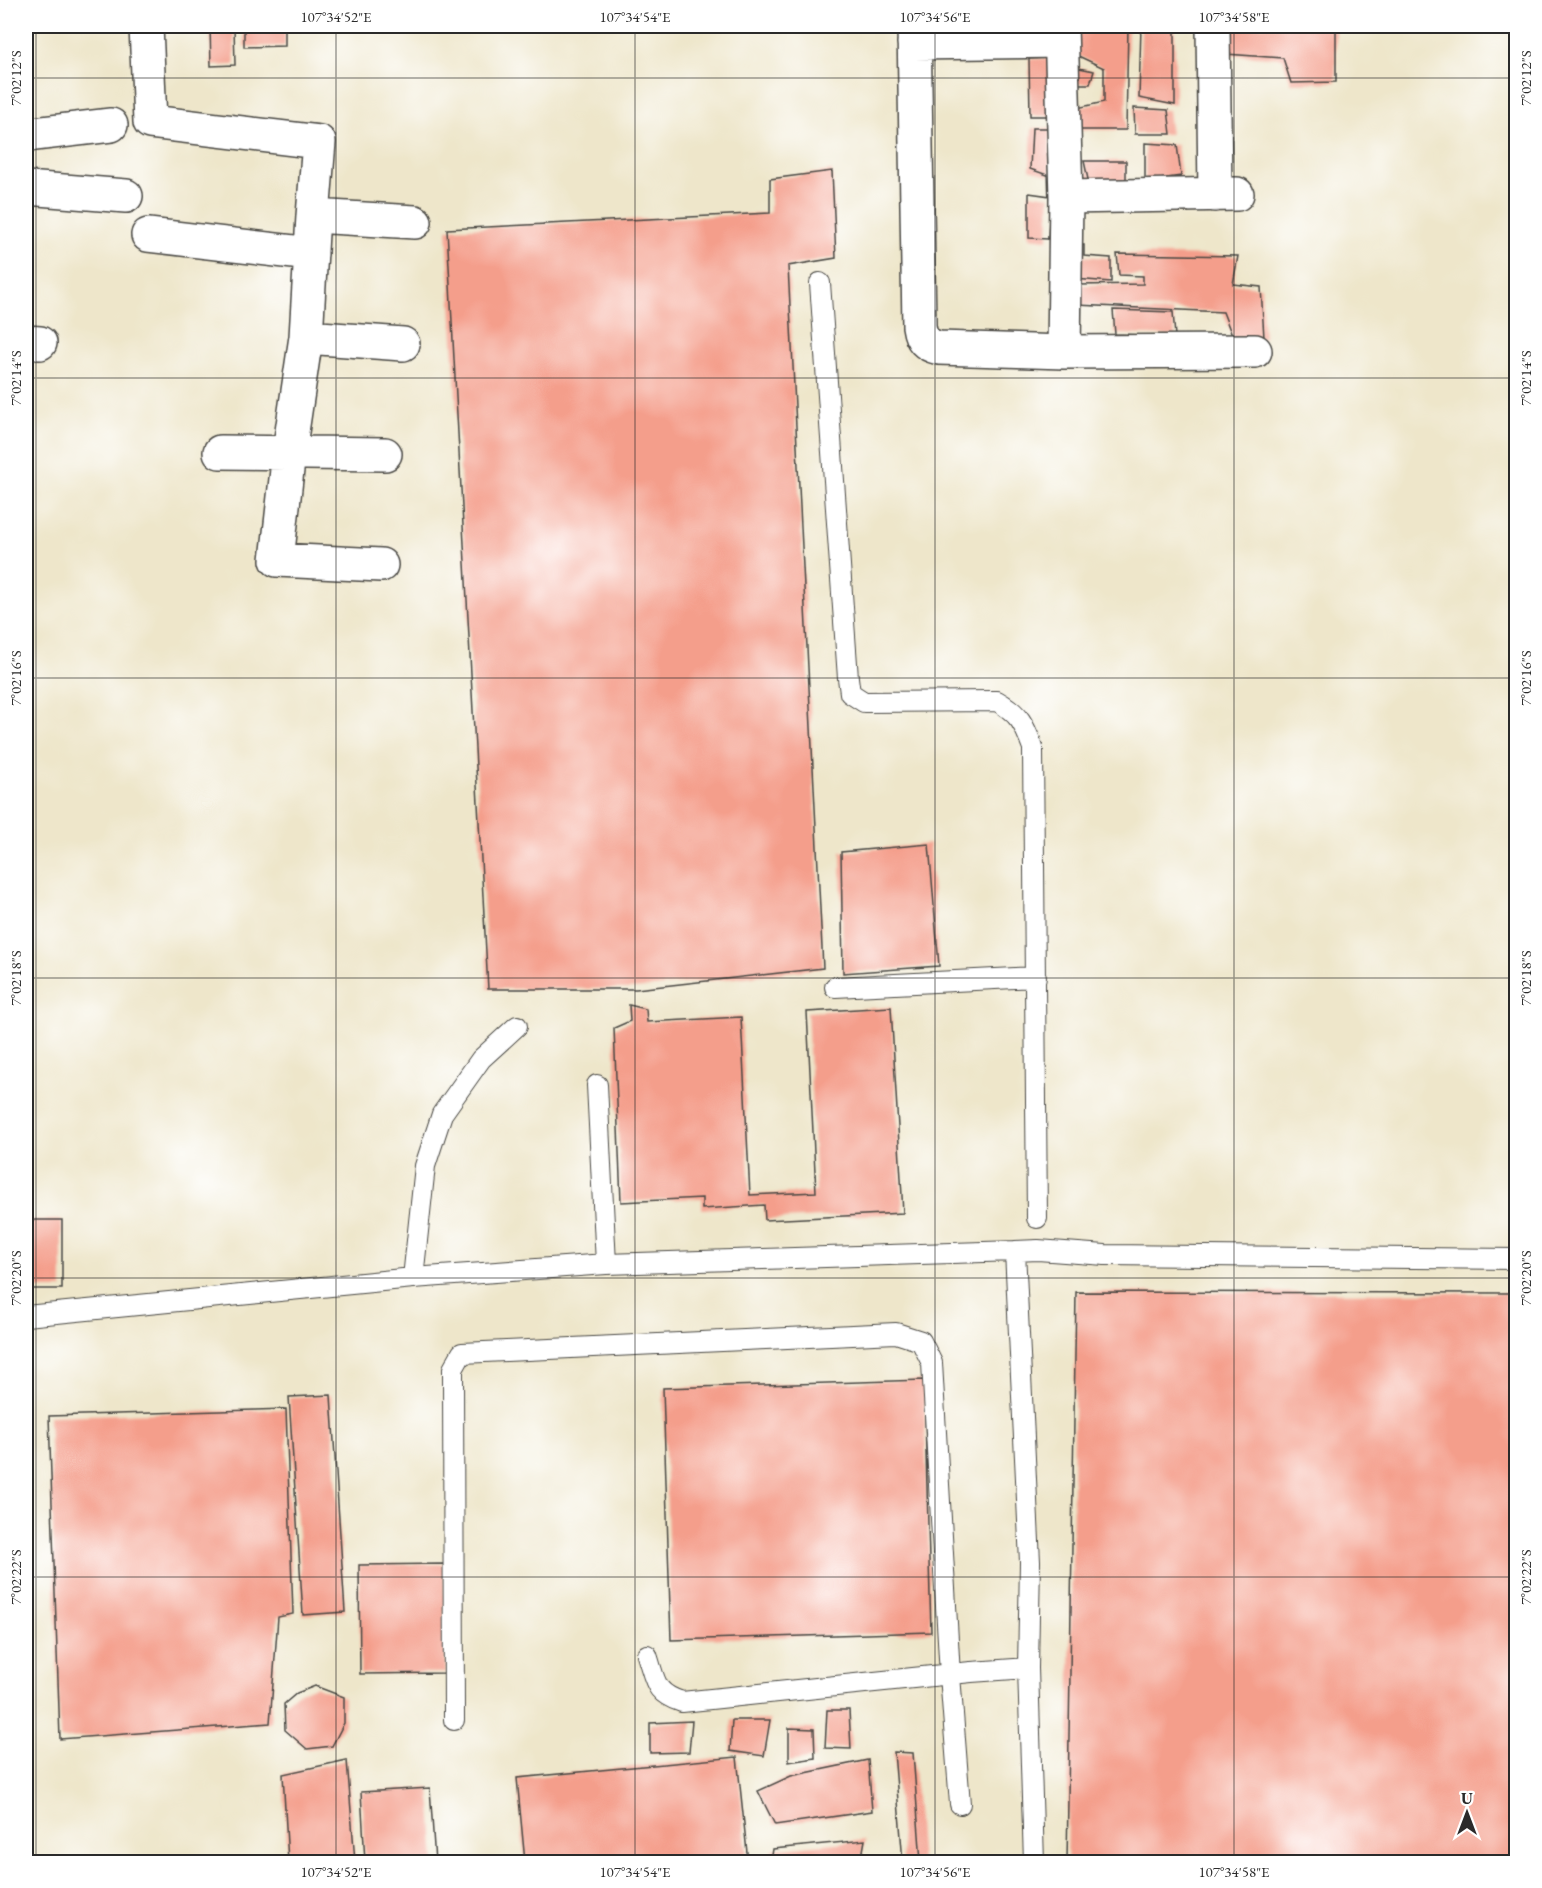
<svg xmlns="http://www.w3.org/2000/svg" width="1542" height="1888" font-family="'EB Garamond',serif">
<rect width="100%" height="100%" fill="#fff"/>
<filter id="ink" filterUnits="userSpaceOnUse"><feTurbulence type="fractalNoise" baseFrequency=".0167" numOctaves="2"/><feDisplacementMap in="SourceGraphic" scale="12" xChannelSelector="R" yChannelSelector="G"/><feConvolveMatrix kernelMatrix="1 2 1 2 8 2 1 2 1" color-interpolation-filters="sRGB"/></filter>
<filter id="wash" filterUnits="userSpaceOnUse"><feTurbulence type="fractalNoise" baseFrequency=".008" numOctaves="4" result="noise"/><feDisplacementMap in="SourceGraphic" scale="24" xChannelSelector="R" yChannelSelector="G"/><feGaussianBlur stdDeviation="1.35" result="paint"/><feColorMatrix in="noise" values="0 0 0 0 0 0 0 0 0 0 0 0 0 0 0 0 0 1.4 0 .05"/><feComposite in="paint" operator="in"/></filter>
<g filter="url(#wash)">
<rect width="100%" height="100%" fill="#eee6ca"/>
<g id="blocks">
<!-- building -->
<path fill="#f49e8b" d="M 210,26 L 234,26 L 235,65 L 211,66 Z
M 244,26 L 285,26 L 285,46 L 244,47 Z
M 1075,26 L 1128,26 L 1126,130 L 1076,130 L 1077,108 L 1104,102 L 1104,68 L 1074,54 Z
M 1141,26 L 1175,26 L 1175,105 L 1139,98 Z
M 1226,26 L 1336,26 L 1336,82 L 1291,83 L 1283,58 L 1226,54 Z
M 1050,58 L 1052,116 L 1030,116 L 1029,59 Z
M 1074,67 L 1094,71 L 1090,84 L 1075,84 Z
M 1134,108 L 1168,110 L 1171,134 L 1135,134 Z
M 1032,128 L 1050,128 L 1050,176 L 1030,169 Z
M 1145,143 L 1177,145 L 1181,176 L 1145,181 Z
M 1084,161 L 1126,161 L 1126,181 L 1089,184 Z
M 832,171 L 836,258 L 788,266 L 823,968 L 636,989 L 488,989 L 447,229 L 770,213 L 770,179 Z
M 1029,193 L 1050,196 L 1048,239 L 1029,238 Z
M 1073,245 L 1084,245 L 1084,256 L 1111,258 L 1111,282 L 1075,279 Z
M 1117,254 L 1238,256 L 1233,284 L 1261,287 L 1264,338 L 1233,338 L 1223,312 L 1077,305 L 1077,285 L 1143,284 L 1143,276 L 1119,275 Z
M 1113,310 L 1173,312 L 1175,336 L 1115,334 Z
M 929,844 L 939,966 L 843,973 L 841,852 Z
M 629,1005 L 646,1009 L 647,1022 L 741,1017 L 750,1195 L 816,1192 L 807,1012 L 891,1007 L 903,1213 L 765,1220 L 764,1205 L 702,1209 L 702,1198 L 621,1202 L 614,1028 L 630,1021 Z
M 26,1220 L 62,1220 L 62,1289 L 26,1289 Z
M 1076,1292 L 1516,1293 L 1516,1862 L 1067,1862 Z
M 924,1380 L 931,1632 L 671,1640 L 663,1388 Z
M 331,1395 L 345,1612 L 303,1615 L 289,1397 Z
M 286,1409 L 293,1614 L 278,1617 L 270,1723 L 60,1739 L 49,1416 Z
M 444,1564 L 446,1673 L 360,1674 L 359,1565 Z
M 315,1686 L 344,1697 L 344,1723 L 332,1746 L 307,1749 L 285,1730 L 284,1704 L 297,1693 Z
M 827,1710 L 849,1710 L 851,1749 L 825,1748 Z
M 732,1720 L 770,1720 L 764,1756 L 730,1751 Z
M 692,1721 L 689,1752 L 650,1753 L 650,1723 Z
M 789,1728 L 814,1729 L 815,1758 L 789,1762 Z
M 894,1752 L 913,1753 L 921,1862 L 903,1862 Z
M 737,1757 L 748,1862 L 525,1862 L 517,1778 Z
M 347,1760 L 355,1862 L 288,1862 L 283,1774 Z
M 868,1760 L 872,1811 L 775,1825 L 758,1791 L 791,1776 Z
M 430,1788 L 435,1862 L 365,1862 L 361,1792 Z
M 865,1840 L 861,1862 L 771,1862 L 773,1849 Z"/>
</g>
</g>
<g filter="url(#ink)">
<use href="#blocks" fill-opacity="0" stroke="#484743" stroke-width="1.5"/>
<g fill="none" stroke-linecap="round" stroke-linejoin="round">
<defs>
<path id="lane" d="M 820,283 L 848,678 L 850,693 L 864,702 L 997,701 C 1020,714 1024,724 1033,748 L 1037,1218
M 835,987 L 1036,977
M 597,1085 L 606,1264
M 1015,1251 L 1038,1250 L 1105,1255 L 1516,1259
M 413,1278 L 425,1166 L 442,1114 L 481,1059 L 517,1026
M 26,1316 L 413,1278 L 606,1264 L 1015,1251 L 1030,1562 L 1028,1668 L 1034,1862
M 647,1655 C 656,1682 654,1693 682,1702 L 971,1672 L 1028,1668
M 454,1720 L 453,1369 L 462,1353 L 896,1333 L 921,1341 L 932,1363 L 950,1675 L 960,1804"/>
<path id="street" d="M 146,26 L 150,122 L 319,142 L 313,216 L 306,337 L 289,452 L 277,560 L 381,565
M 914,26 L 919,326 C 921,340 926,345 939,348 L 1064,352 L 1255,351
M 1061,26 L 1066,197 L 1064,352
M 1213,26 L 1215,195
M 914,43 L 1061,41
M 26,135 L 111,125
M 26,188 L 126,196
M 1066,197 L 1237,194
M 313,216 L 415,222
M 148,235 L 311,254
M 306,337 L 403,344
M 26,342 L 40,343
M 220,452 L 385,454"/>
</defs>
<!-- lane casing -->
<use href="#lane" stroke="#484743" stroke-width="22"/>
<!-- street casing -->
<use href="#street" stroke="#484743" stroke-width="36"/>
<!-- lane -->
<use href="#lane" stroke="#fff" stroke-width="20"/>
<!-- street -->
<use href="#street" stroke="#fff" stroke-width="33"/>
</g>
</g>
<!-- ticks -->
<path fill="none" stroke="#2b2b2b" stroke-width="1.5" stroke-opacity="0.45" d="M 36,26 L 36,1862M 336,26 L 336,1862M 635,26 L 635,1862M 935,26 L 935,1862M 1234,26 L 1234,1862M 26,78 L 1516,78M 26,378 L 1516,378M 26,678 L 1516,678M 26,978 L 1516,978M 26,1278 L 1516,1278M 26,1577 L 1516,1577"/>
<!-- margin -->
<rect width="1542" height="1888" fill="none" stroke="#fff" stroke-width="66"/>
<!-- north arrow -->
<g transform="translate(1467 1813)" stroke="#ffffff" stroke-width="4.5" paint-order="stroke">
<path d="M0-4.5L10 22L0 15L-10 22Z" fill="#2b2b2b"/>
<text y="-9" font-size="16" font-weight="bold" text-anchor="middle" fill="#2b2b2b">U</text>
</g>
<rect x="33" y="33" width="1476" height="1822" fill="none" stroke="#2b2b2b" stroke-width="2"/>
<g font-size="15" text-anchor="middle" fill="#2b2b2b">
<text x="336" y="22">107°34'52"E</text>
<text x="635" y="22">107°34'54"E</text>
<text x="935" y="22">107°34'56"E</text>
<text x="1234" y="22">107°34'58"E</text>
<text transform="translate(16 78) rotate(-90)" y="5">7°02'12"S</text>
<text transform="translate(1526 78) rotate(-90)" y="5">7°02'12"S</text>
<text transform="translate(16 378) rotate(-90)" y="5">7°02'14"S</text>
<text transform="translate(1526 378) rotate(-90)" y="5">7°02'14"S</text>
<text transform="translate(16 678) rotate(-90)" y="5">7°02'16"S</text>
<text transform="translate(1526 678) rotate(-90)" y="5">7°02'16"S</text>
<text transform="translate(16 978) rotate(-90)" y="5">7°02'18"S</text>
<text transform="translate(1526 978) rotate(-90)" y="5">7°02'18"S</text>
<text transform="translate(16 1278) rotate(-90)" y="5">7°02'20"S</text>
<text transform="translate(1526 1278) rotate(-90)" y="5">7°02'20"S</text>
<text transform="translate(16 1577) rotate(-90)" y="5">7°02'22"S</text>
<text transform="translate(1526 1577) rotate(-90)" y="5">7°02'22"S</text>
<text x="336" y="1877">107°34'52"E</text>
<text x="635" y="1877">107°34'54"E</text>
<text x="935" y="1877">107°34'56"E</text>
<text x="1234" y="1877">107°34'58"E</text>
</g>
</svg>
